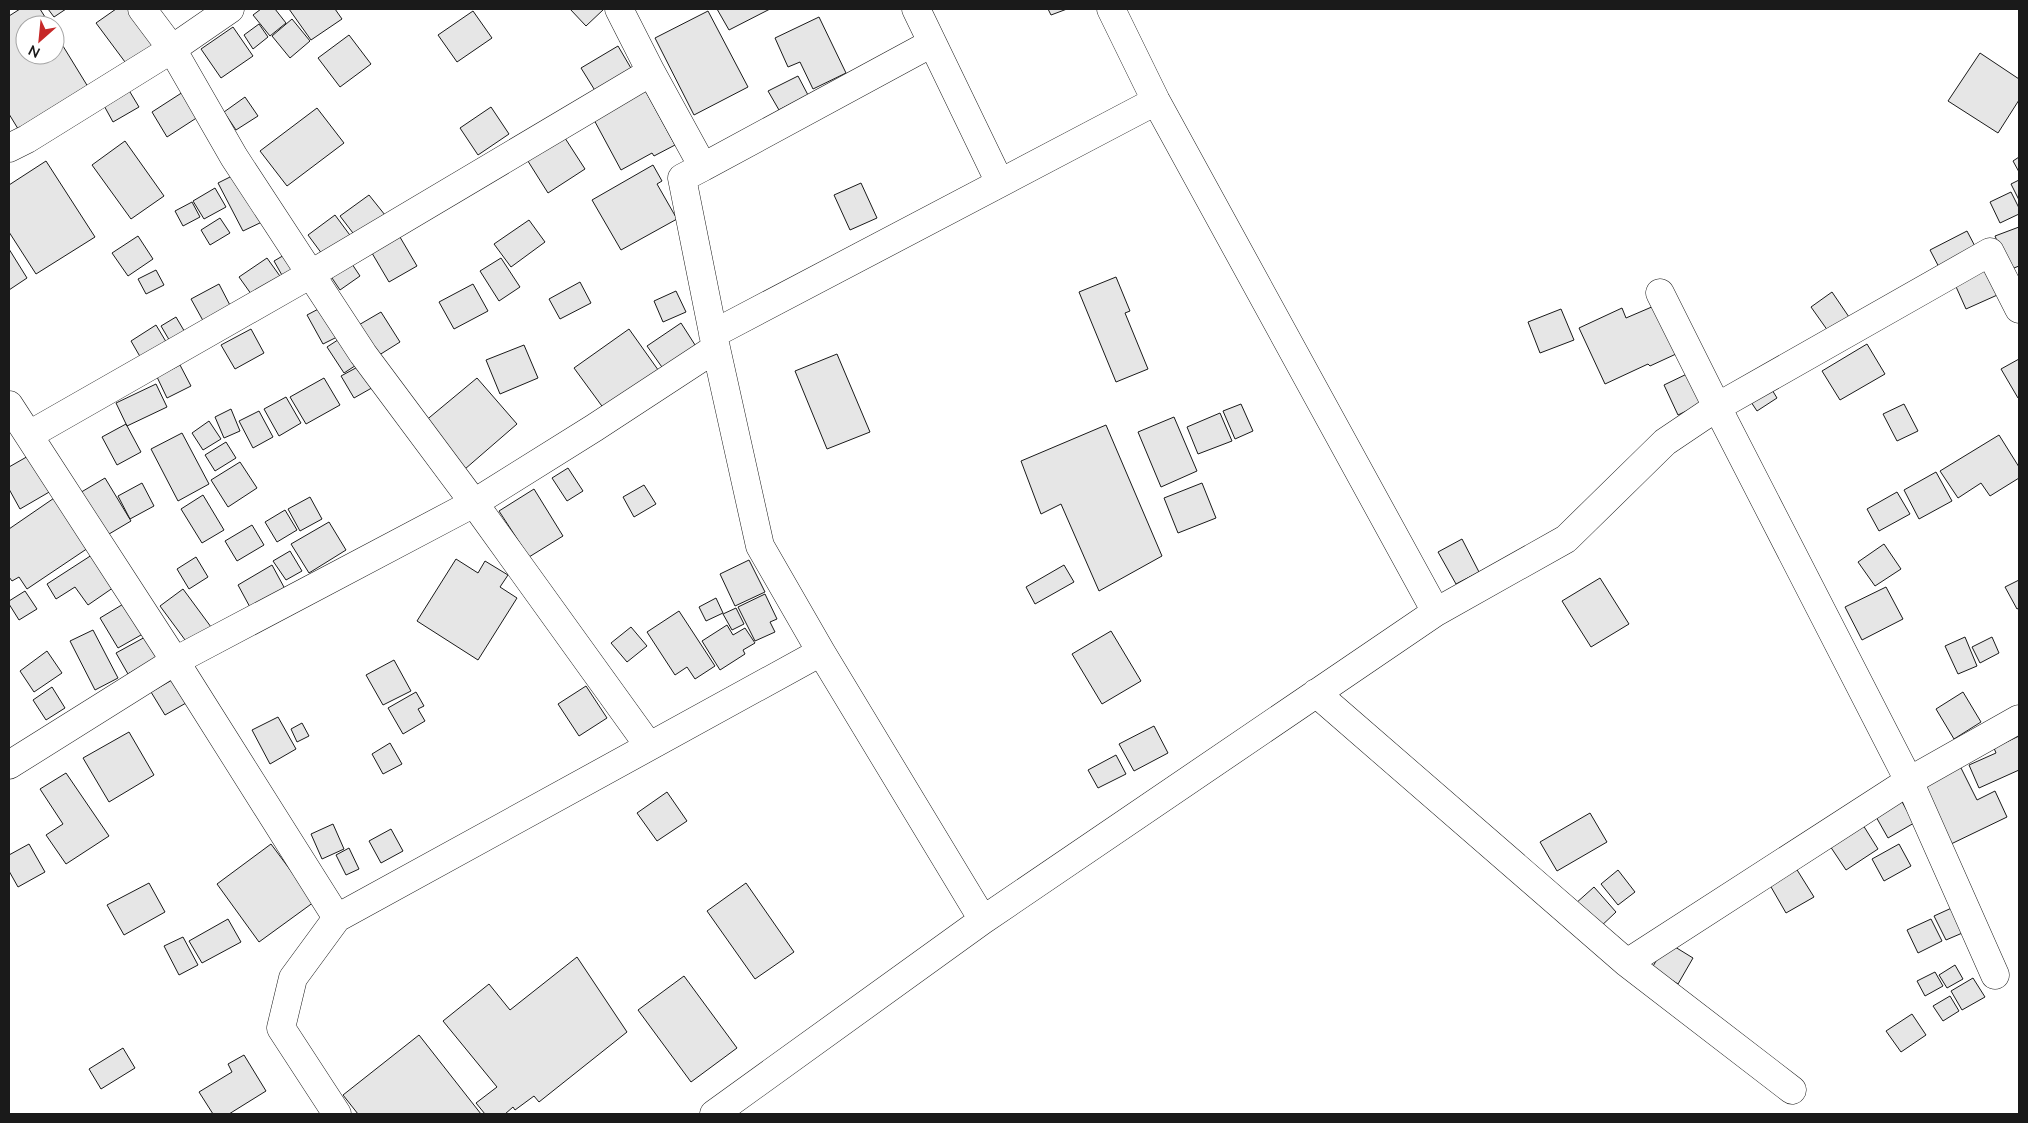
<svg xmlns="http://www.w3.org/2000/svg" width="2028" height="1123" font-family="Lato,sans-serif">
<rect width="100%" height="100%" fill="#fff"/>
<!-- building -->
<path fill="#e6e6e6" stroke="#1a1a1a" d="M 20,9 L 40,9 L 50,25 L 25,25 L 25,55 L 55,55 L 55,33 L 93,95 L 23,137 L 9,114 L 9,16 Z
M 48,9 L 66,9 L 54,17 Z
M 116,9 L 136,9 L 164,45 L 131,70 L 96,23 Z
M 261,9 L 275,9 L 286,23 L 270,36 L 253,15 Z
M 289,9 L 335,9 L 342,19 L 311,40 Z
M 570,9 L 604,9 L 586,26 Z
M 717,9 L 770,9 L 729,30 Z
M 1048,9 L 1067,9 L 1051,15 Z
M 473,11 L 492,38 L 457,62 L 438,35 Z
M 708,11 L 748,87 L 694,115 L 655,38 Z
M 819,17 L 846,73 L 813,89 L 800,62 L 788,67 L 775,38 Z
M 292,19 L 310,41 L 290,58 L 272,36 Z
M 259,24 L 268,37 L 253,49 L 244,35 Z
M 233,27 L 253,56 L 221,78 L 201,49 Z
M 349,35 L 371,64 L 340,87 L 318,58 Z
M 618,46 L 635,75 L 599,97 L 581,68 Z
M 1980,53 L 2019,79 L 2019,100 L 1998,133 L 1948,101 Z
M 798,76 L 808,95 L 779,110 L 768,91 Z
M 127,87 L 139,107 L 113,122 L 102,102 Z
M 645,90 L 675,145 L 654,156 L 652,153 L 621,170 L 593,118 Z
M 183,92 L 198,117 L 167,137 L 152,112 Z
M 245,97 L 258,116 L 236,130 L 224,112 Z
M 491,107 L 509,134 L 478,155 L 460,128 Z
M 317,108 L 344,143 L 287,186 L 260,151 Z
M 563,135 L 585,169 L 548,193 L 526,158 Z
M 125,141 L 164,196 L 131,219 L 92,165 Z
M 2019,157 L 2019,172 L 2013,161 Z
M 46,161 L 95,237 L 36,274 L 9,232 L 9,185 Z
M 653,165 L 662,181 L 657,184 L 677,219 L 621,250 L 592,200 Z
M 240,172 L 264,221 L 243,231 L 218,183 Z
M 2019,180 L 2019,200 L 2011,184 Z
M 861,183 L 877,218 L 850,230 L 834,195 Z
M 215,188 L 226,207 L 204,219 L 193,201 Z
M 2011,192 L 2019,208 L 2019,214 L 2000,223 L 1990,202 Z
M 369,195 L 385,215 L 356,237 L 340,216 Z
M 192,202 L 200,217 L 183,226 L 175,211 Z
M 335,215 L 355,242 L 328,262 L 308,235 Z
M 220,218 L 230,233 L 210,245 L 201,230 Z
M 529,220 L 545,242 L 511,267 L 494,244 Z
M 2019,227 L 2019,266 L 2009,270 L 1995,236 Z
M 1967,231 L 1978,252 L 1941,271 L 1930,250 Z
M 397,232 L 417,266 L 389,282 L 369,248 Z
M 138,236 L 153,259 L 128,276 L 112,253 Z
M 9,249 L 27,278 L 9,290 Z
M 286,254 L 295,269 L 283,277 L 274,261 Z
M 267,258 L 282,279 L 254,298 L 239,277 Z
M 348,258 L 360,276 L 340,290 L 328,272 Z
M 501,258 L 520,287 L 499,301 L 480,271 Z
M 1992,263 L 2004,292 L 1966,309 L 1953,280 Z
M 156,270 L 164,285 L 146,294 L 138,279 Z
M 1116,277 L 1130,311 L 1125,313 L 1148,369 L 1116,382 L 1079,292 Z
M 580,282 L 591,303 L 560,319 L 549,299 Z
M 219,284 L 233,311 L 206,326 L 191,299 Z
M 473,284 L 488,311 L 454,329 L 439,302 Z
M 676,291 L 686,312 L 663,322 L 654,301 Z
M 1832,292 L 1849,317 L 1828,331 L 1811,307 Z
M 326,305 L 343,334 L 323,344 L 307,315 Z
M 1654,306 L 1676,354 L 1650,366 L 1648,364 L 1605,384 L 1579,328 L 1622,308 L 1626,318 Z
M 1561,309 L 1574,340 L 1540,353 L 1528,322 Z
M 381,312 L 400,342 L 376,357 L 357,326 Z
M 176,317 L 186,334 L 171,343 L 161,326 Z
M 681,323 L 697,348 L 664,370 L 647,346 Z
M 156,325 L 168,345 L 142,360 L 131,341 Z
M 251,329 L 264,353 L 235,369 L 221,345 Z
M 629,329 L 661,374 L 607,413 L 574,368 Z
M 347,334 L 364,360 L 344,373 L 327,347 Z
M 1867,344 L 1885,374 L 1840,400 L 1822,371 Z
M 524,345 L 538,378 L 500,394 L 486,360 Z
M 837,354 L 870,432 L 827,449 L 795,371 Z
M 2019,359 L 2019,398 L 2018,398 L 2001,369 Z
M 365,363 L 377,385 L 354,398 L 341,376 Z
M 180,365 L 191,386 L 167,398 L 157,377 Z
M 1691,372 L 1705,402 L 1678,415 L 1664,385 Z
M 324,378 L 340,405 L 306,424 L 290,397 Z
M 477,378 L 517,424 L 465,469 L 424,422 Z
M 1766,380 L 1777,398 L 1757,411 L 1745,393 Z
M 156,384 L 167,407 L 127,426 L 116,403 Z
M 286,397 L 301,423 L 279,436 L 264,409 Z
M 1241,404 L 1253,431 L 1235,439 L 1223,411 Z
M 1904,404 L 1918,431 L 1897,441 L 1883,414 Z
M 231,409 L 240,431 L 224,438 L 215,417 Z
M 259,411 L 273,437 L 253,448 L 239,421 Z
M 1220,413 L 1232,441 L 1198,454 L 1187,427 Z
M 1174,417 L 1197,471 L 1161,487 L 1138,432 Z
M 209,421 L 221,439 L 203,450 L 192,433 Z
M 126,424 L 141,452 L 117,465 L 102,437 Z
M 1106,425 L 1162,556 L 1099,591 L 1061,504 L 1041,514 L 1021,461 Z
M 182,433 L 209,484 L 178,501 L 151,449 Z
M 1999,435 L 2019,467 L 2019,478 L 1990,496 L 1981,483 L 1958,498 L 1940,471 Z
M 226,442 L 236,458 L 215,471 L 205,455 Z
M 30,455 L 51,491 L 20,509 L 9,489 L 9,467 Z
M 240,462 L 257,488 L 228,507 L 211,480 Z
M 568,468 L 583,491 L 567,501 L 552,478 Z
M 1936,472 L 1952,501 L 1919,519 L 1904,490 Z
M 105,478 L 131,521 L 104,537 L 78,494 Z
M 142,483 L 154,506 L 130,519 L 118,496 Z
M 1202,483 L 1216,518 L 1178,533 L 1164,498 Z
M 644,485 L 656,504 L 634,517 L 623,497 Z
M 534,489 L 563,536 L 529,557 L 499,511 Z
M 1897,492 L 1910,514 L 1879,531 L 1867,509 Z
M 60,494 L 94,544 L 27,589 L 19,577 L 12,581 L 9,577 L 9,529 Z
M 203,495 L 224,530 L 202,543 L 181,509 Z
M 310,497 L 322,519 L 300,531 L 288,509 Z
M 285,510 L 297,530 L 277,542 L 265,522 Z
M 329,522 L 346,550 L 309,573 L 291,544 Z
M 252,525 L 264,545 L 237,561 L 225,541 Z
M 1462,539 L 1479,572 L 1456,584 L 1438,552 Z
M 1884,544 L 1901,569 L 1875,586 L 1858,562 Z
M 98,551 L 120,583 L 88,605 L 75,587 L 56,599 L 47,584 Z
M 290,551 L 302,571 L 286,580 L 273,561 Z
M 196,557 L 208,577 L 189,589 L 177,569 Z
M 456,559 L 478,573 L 485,561 L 508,575 L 500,587 L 517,598 L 478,660 L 417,621 Z
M 749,560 L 765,592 L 735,606 L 720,574 Z
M 272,565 L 285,589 L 251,609 L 238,585 Z
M 1064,565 L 1074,582 L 1035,604 L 1026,587 Z
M 1600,578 L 1629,624 L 1591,647 L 1562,601 Z
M 2019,580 L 2019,608 L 2017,609 L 2005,587 Z
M 1886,587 L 1903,619 L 1862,640 L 1845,607 Z
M 183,589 L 214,631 L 191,648 L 160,606 Z
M 25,591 L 37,609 L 19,620 L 9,604 L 9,601 Z
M 765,594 L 777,619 L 770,622 L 775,632 L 755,641 L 738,607 Z
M 716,598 L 723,613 L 706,621 L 699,607 Z
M 130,600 L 148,631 L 118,648 L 100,618 Z
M 736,608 L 744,624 L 732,630 L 723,614 Z
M 679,611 L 715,666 L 695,679 L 687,667 L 675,675 L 647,632 Z
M 727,625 L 733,635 L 745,628 L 755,643 L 743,650 L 745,654 L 720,670 L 702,641 Z
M 631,627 L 647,646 L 627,662 L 611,643 Z
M 93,630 L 118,678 L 95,690 L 70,641 Z
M 1111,631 L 1141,681 L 1102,704 L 1072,654 Z
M 147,636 L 159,656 L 128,674 L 116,653 Z
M 1965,637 L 1977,666 L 1958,674 L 1945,646 Z
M 1992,637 L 1999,653 L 1980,663 L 1972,647 Z
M 47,651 L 62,673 L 34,692 L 20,671 Z
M 394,660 L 411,691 L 383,705 L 366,675 Z
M 172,680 L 186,703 L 165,715 L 151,692 Z
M 586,686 L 607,718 L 579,736 L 558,704 Z
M 52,687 L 65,708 L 46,720 L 33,700 Z
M 416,692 L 424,706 L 418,709 L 425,721 L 403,734 L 388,708 Z
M 1963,692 L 1981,722 L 1954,739 L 1936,709 Z
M 278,717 L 296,749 L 270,764 L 252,730 Z
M 302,723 L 309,736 L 297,742 L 291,729 Z
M 1154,726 L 1168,753 L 1134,771 L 1119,744 Z
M 129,732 L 154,775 L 109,802 L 83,758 Z
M 2019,736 L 2019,770 L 1979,788 L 1969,765 L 1996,753 L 1994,748 Z
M 390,743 L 402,764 L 383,774 L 372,754 Z
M 1116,755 L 1126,774 L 1098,788 L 1088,770 Z
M 1960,766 L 1977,800 L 1995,791 L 2007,817 L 1951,844 L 1921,785 Z
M 66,773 L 109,836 L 66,864 L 46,835 L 63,824 L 40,789 Z
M 667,792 L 687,821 L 657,841 L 637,813 Z
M 1901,800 L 1914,823 L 1888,838 L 1875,815 Z
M 1590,813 L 1607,842 L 1557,871 L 1540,842 Z
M 333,824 L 344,849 L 322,859 L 311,834 Z
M 1863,825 L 1878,849 L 1846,870 L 1830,846 Z
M 391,829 L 403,851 L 381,863 L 369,841 Z
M 29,844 L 45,872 L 18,887 L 9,871 L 9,855 Z
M 271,844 L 314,902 L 259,942 L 217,884 Z
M 1899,844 L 1911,866 L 1884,881 L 1872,859 Z
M 349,848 L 359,869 L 346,875 L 336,855 Z
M 1794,865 L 1814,897 L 1786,913 L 1767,880 Z
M 1618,870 L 1635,892 L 1618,905 L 1601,884 Z
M 149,883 L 165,912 L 124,935 L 107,905 Z
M 746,883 L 794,952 L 755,979 L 707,911 Z
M 1594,887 L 1616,912 L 1598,929 L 1575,904 Z
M 1956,906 L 1967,931 L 1946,940 L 1934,916 Z
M 228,919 L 241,942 L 202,963 L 189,941 Z
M 1931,919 L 1942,941 L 1918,953 L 1907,930 Z
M 183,937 L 198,965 L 179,975 L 164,946 Z
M 1667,942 L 1693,958 L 1678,984 L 1652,968 Z
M 577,957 L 627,1032 L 539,1102 L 534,1096 L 515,1110 L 513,1107 L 505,1114 L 485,1114 L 476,1103 L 497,1087 L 443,1021 L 489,984 L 510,1010 Z
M 1955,965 L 1963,979 L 1947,988 L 1939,975 Z
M 1935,972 L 1943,986 L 1925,996 L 1917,981 Z
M 684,976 L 737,1048 L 691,1082 L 638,1010 Z
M 1973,978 L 1985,997 L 1962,1010 L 1951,991 Z
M 1950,996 L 1959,1011 L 1943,1021 L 1933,1006 Z
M 1912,1014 L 1926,1035 L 1901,1052 L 1886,1031 Z
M 419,1035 L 481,1114 L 358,1114 L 343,1095 Z
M 123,1048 L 135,1068 L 101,1089 L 89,1069 Z
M 244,1055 L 266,1091 L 229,1114 L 213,1114 L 199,1092 L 232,1072 L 228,1064 Z"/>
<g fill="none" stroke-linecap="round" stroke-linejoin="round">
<defs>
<path id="minor" d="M 142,9 L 172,49 L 234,157 L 363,354 L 474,503 L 649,746
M 619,9 L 651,72 L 703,167 L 682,178 L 716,348 L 760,546 L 821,652 L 983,920
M 916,9 L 1000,183
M 9,148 L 27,139 L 172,49 L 230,9
M 703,167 L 932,43
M 1660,293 L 1717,407 L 1909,781 L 1995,975
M 713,334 L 1156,101
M 9,405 L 175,661 L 337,918
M 29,435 L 311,274 L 651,72
M 1436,612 L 1566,539 L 1665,442 L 1717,407 L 1990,252 L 2019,309
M 1316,693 L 1627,963 L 1792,1090
M 9,765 L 175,661 L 474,503 L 594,428 L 716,348
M 1627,963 L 1909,781 L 2019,719
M 337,1114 L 281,1028 L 293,978 L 337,918 L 821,652
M 714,1114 L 983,920 L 1436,612 L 1156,101 L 1111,9"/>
</defs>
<!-- minor casing -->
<use href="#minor" stroke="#1a1a1a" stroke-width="29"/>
<!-- minor -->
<use href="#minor" stroke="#fff" stroke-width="28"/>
</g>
<!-- border -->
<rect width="2028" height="1123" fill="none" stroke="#1a1a1a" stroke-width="20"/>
<!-- north arrow -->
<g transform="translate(40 40) rotate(207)"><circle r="24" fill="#ffffff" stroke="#a3a3a3"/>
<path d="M0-4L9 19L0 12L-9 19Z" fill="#c62828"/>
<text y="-8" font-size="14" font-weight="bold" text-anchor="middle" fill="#1a1a1a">N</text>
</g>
</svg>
